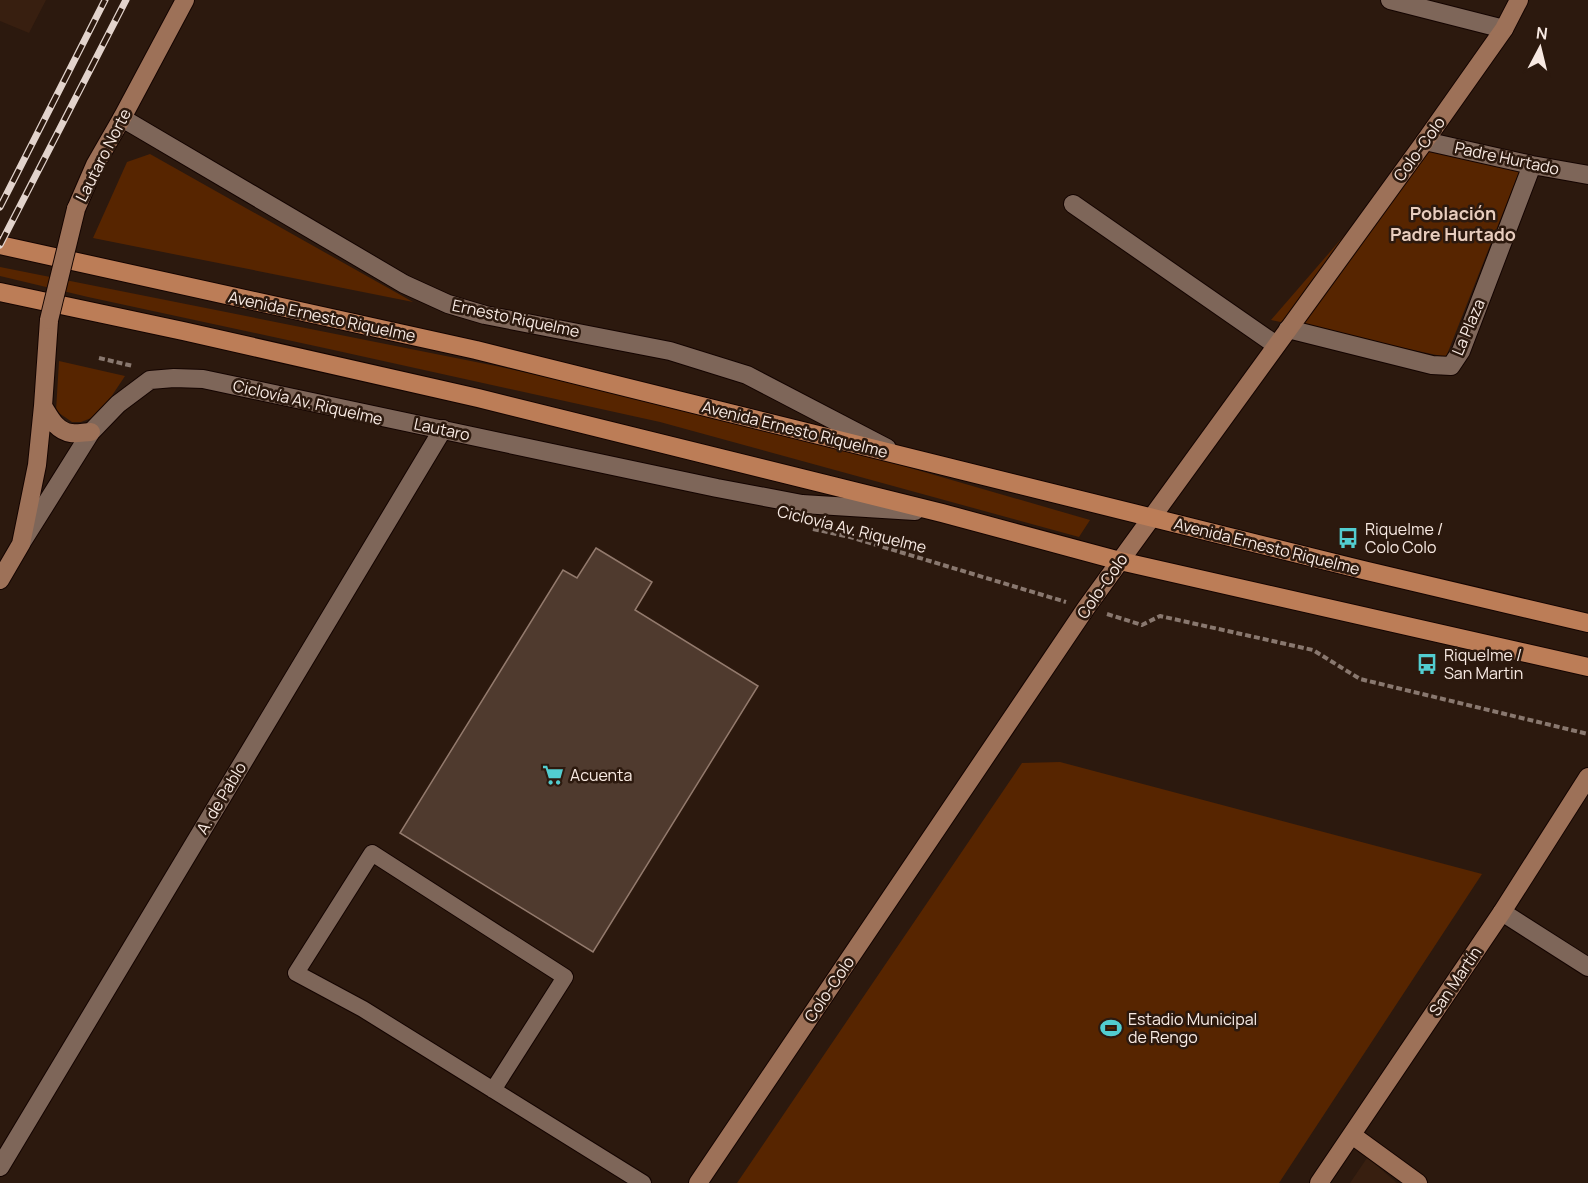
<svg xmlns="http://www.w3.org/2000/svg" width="1588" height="1183" font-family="Manrope,sans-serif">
<rect width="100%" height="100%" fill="#2c190e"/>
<!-- built -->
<path fill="#381f10" d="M 0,0 L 46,0 L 29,33 L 0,21 Z
M 1367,1158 L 1368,1158 L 1397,1183 L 1350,1183 Z"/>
<!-- green -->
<path fill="#572500" d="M 1421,147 L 1521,167 L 1446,357 L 1271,320 Z
M 150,154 L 413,302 L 93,238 L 127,162 Z
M 0,267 L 501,367 L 667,405 L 845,449 L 1090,520 L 1079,537 L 660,422 L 329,349 L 88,297 L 0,276 Z
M 59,361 L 125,376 L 99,415 L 81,422 L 72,422 L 56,411 Z
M 1060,762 L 1482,874 L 1279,1183 L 737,1183 L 1022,763 Z"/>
<!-- building -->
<path fill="#4f3a2e" stroke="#937a6d" stroke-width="1.5" d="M 596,548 L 652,582 L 635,610 L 758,686 L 593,952 L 400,833 L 563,570 L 577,578 Z"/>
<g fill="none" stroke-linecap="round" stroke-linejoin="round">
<defs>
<path id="lane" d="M 493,1090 L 565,977 L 372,853 L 296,973 L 363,1009 L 643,1183"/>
<path id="street" d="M 1390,0 L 1504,29
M 122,118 L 404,284 L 448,304 L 485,315 L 670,351 L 747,375 L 887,448
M 1425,141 L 1532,165 L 1588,175
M 1073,204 L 1276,345
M 1288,329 L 1432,365 L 1451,366 L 1461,351 L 1532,165
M 22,542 L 91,432 L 118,404 L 150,380 L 174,378 L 203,379 L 717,488 L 802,504 L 915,511
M 1502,912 L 1588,967
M 0,1167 L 443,429"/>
<path id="secondary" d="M 76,209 L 95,165 L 122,118 L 185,0
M 43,406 C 50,417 56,431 71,433 C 77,434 85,432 91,432
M 0,580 L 21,544 L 37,465 L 43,406 L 49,320
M 1352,1135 L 1418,1183
M 698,1183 L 1086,608 L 1425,141 L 1504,29 L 1519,0
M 1319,1183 L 1502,912 L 1588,777"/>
<path id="primary" d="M 0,245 L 476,350 L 1363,570 L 1588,623
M 0,292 L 183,331 L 478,398 L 942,513 L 1120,561 L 1588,667"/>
</defs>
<!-- lane casing -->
<use href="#lane" stroke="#140400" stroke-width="18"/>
<!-- street casing -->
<use href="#street" stroke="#140400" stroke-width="20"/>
<!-- secondary casing -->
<use href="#secondary" stroke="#140400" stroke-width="20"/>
<!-- primary casing -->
<use href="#primary" stroke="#140400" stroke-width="20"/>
<!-- path -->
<path stroke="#89786f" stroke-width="4" stroke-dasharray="6 3" stroke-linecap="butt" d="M 99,358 L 133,366
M 813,529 L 850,537 L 1066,602
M 1107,614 L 1142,625 L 1160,616 L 1313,650 L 1360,679 L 1588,734"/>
<!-- lane -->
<use href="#lane" stroke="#7e6659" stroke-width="16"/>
<!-- street -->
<use href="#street" stroke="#7e6659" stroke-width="18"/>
<!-- secondary -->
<use href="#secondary" stroke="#9d7158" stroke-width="18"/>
<!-- primary -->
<use href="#primary" stroke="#bc7d57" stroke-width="18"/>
<defs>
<path id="rail" d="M 0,207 L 105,0
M 0,245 L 126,0"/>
</defs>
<!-- rail casing -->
<use href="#rail" stroke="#e2d3cc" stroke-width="7"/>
<!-- rail -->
<use href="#rail" stroke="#2c190e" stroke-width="4.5" stroke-dasharray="14" stroke-linecap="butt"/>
<defs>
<path id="secondary-bridge" d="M 49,320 L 76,209"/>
</defs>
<!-- secondary-bridge casing -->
<use href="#secondary-bridge" stroke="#140400" stroke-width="20" stroke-linecap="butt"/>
<!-- secondary-bridge -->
<use href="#secondary-bridge" stroke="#9d7158" stroke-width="18"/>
</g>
<!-- icons -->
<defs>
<symbol id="bus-bare" viewBox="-9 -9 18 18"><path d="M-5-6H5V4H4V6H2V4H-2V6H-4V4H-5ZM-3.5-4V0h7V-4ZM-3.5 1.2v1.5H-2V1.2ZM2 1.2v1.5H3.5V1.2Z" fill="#52cdd0" stroke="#2c190e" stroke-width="2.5" paint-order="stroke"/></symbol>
<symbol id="supermarket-bare" viewBox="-9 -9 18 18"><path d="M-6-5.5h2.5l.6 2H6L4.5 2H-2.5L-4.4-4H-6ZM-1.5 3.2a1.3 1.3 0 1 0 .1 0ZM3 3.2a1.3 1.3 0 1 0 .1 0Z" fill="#52cdd0" stroke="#2c190e" stroke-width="2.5" paint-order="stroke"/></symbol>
<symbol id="stadium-bare" viewBox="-9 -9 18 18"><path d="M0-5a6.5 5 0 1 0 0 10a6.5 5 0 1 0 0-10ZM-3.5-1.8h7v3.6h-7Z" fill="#52cdd0" stroke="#2c190e" stroke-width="2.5" paint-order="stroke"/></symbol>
</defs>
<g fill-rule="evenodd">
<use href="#bus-bare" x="1333" y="523" width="30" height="30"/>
<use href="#bus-bare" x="1412" y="649" width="30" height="30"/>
<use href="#supermarket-bare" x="538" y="760" width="30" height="30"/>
<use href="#stadium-bare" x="1096" y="1013" width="30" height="30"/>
</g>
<g text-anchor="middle" stroke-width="5" stroke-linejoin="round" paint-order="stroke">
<!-- street labels -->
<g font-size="16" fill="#f8eae3" stroke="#2c190e">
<text transform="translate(1419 149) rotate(-54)" y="6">Colo-Colo</text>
<text transform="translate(103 155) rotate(-63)" y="6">Lautaro Norte</text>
<text transform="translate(1507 158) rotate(12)" y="6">Padre Hurtado</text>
<text transform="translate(322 316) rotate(12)" y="6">Avenida Ernesto Riquelme</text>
<text transform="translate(516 318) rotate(12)" y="6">Ernesto Riquelme</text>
<text transform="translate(1468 327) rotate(-67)" y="6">La Plaza</text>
<text transform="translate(308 402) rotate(13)" y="6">Ciclovía Av. Riquelme</text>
<text transform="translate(442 429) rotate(12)" y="6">Lautaro</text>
<text transform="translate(795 429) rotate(14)" y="6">Avenida Ernesto Riquelme</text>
<text transform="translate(852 529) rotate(14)" y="6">Ciclovía Av. Riquelme</text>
<text transform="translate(1267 546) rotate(14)" y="6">Avenida Ernesto Riquelme</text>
<text transform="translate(1102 586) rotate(-55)" y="6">Colo-Colo</text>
<text transform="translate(221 798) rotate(-59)" y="6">A. de Pablo</text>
<text transform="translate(1455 981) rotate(-56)" y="6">San Martín</text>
<text transform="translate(829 989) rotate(-56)" y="6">Colo-Colo</text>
</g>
<!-- poi labels -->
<g font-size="16" fill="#f8eae3" stroke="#2c190e" text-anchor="start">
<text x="1365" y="535">Riquelme /<tspan x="1365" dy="18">Colo Colo</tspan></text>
<text x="1444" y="661">Riquelme /<tspan x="1444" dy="18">San Martin</tspan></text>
<text x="570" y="781">Acuenta</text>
<text x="1128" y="1025">Estadio Municipal<tspan x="1128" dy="18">de Rengo</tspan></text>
</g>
<!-- neighbourhood labels -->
<g font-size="18" font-weight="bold" fill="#e8cdbe" stroke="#2c190e">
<text x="1453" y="220">Población<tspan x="1453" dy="21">Padre Hurtado</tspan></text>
</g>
</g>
<!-- north arrow -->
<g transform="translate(1540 48) rotate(7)" stroke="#2c190e" stroke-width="4.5" paint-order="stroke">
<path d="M0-4.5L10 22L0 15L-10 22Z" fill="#f8eae3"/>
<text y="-9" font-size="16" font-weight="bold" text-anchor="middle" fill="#f8eae3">N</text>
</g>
</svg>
